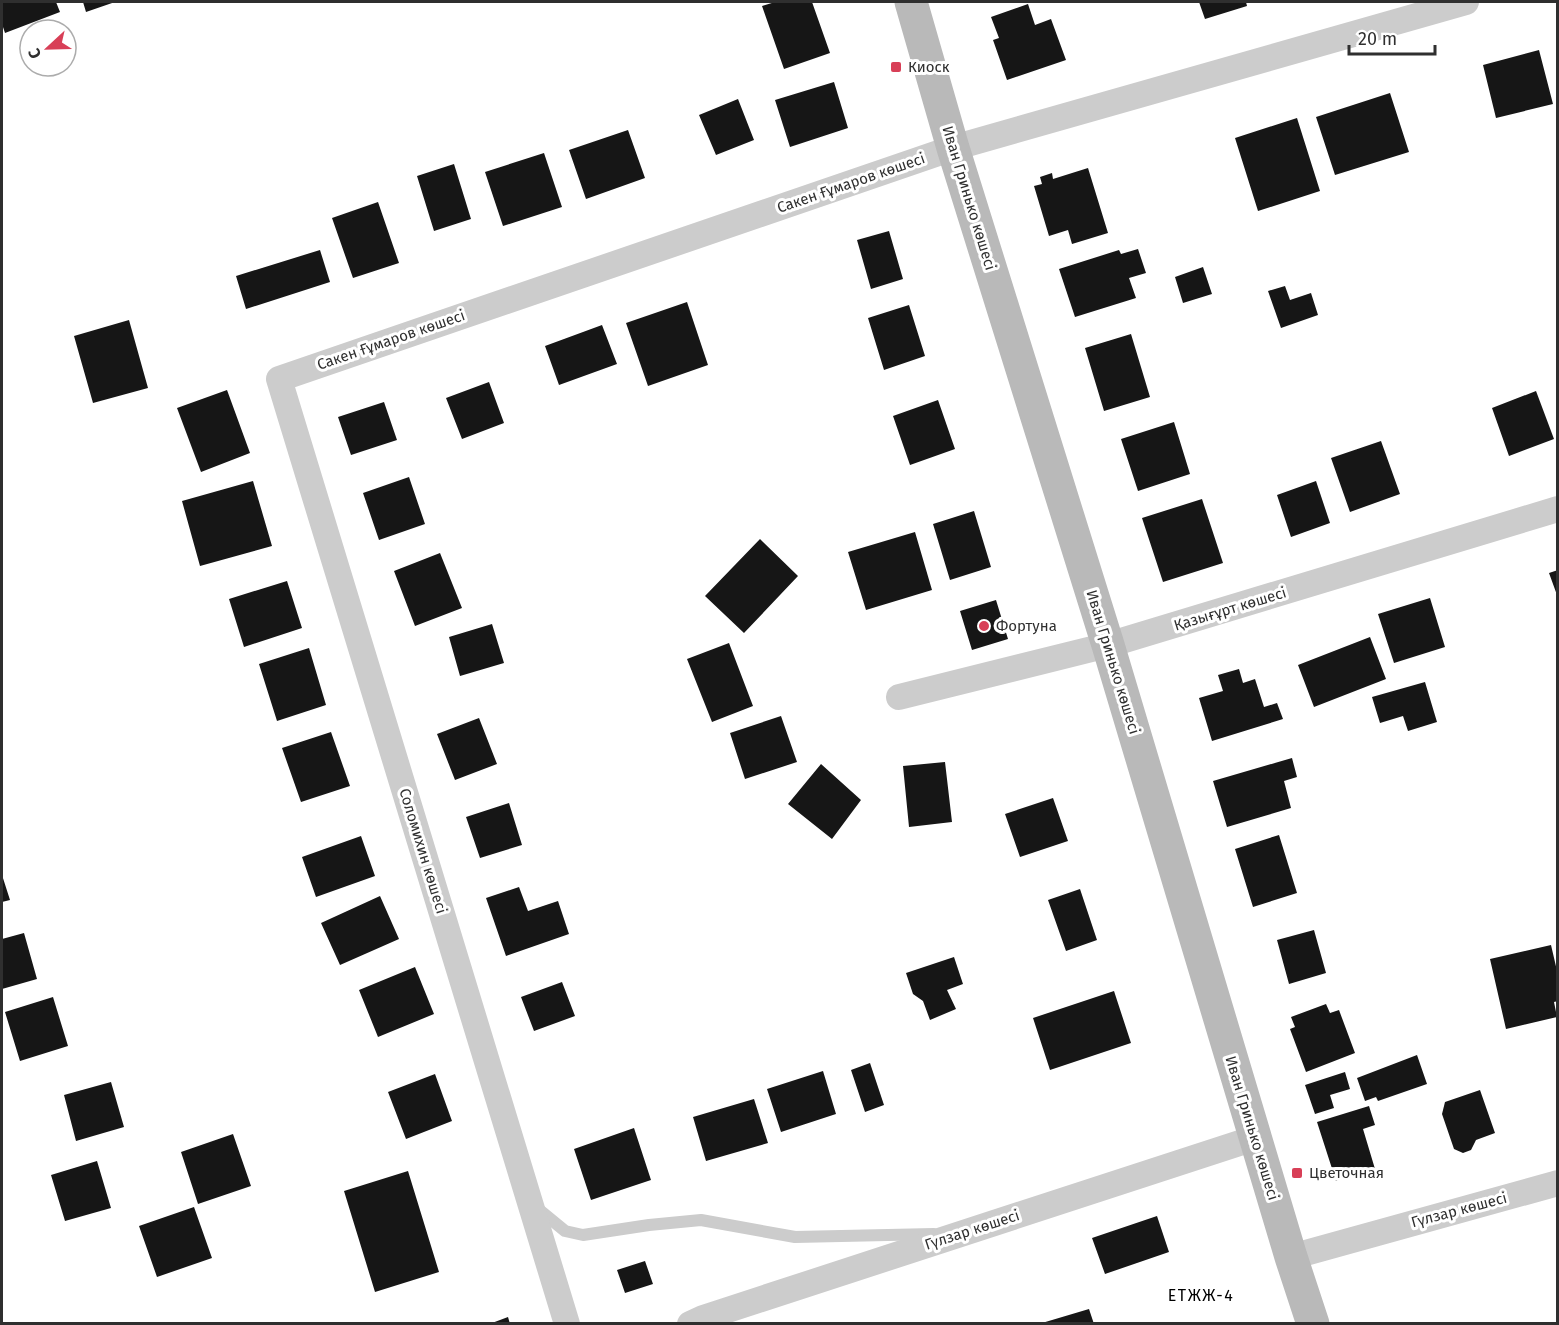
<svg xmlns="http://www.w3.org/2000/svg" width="1559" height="1325" font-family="'Fira Sans',sans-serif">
<rect width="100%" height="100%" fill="#fff"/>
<!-- building -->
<path fill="#161616" d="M 2,2 L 56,2 L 60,12 L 5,33 L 2,24 Z
M 83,2 L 115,2 L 86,12 Z
M 775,2 L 812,2 L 830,53 L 784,69 L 762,6 Z
M 1199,2 L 1246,2 L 1247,6 L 1205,19 Z
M 1028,4 L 1035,25 L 1051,19 L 1066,60 L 1007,80 L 993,40 L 999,38 L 991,17 Z
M 1539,50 L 1553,104 L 1496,118 L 1483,65 Z
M 834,82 L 848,128 L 790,147 L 775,100 Z
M 1390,93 L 1409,152 L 1335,175 L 1316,117 Z
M 738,99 L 754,140 L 716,155 L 699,115 Z
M 1297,118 L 1320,191 L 1258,211 L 1235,138 Z
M 628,130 L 645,178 L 586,199 L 569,150 Z
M 544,153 L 562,207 L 503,226 L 485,172 Z
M 454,164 L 471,219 L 434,231 L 417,176 Z
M 1088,168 L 1108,233 L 1072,244 L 1068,230 L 1049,236 L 1034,186 L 1042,184 L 1040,177 L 1052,173 L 1053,179 Z
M 378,202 L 399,263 L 353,278 L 332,218 Z
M 889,231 L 903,279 L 871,289 L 857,240 Z
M 1138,249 L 1146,273 L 1129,278 L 1136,298 L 1075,317 L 1059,269 L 1119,250 L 1121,254 Z
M 320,250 L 330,282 L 246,309 L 236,276 Z
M 1203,267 L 1212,294 L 1183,303 L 1175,277 Z
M 1285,286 L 1290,300 L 1311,293 L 1318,315 L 1281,328 L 1268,291 Z
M 687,302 L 708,365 L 648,386 L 626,323 Z
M 909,305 L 925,356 L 884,370 L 868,318 Z
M 129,320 L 148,388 L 93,403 L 74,336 Z
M 602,325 L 617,364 L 559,385 L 545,346 Z
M 1131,334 L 1150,397 L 1104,411 L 1085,348 Z
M 489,382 L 504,423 L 462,439 L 446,398 Z
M 227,390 L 250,453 L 201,472 L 177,408 Z
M 1536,391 L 1554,439 L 1509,456 L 1492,408 Z
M 938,400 L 955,449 L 910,465 L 893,416 Z
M 384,402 L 397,440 L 351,455 L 338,417 Z
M 1174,422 L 1190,474 L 1138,491 L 1121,439 Z
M 1381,441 L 1400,494 L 1350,512 L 1331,458 Z
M 409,477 L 425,524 L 379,540 L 363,493 Z
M 253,481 L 272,546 L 200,566 L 182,501 Z
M 1316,481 L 1330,523 L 1291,537 L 1277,495 Z
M 1202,499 L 1223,563 L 1163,582 L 1142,518 Z
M 974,511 L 991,567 L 950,580 L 933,524 Z
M 915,532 L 932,590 L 866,610 L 848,552 Z
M 760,539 L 798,576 L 744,633 L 705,596 Z
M 440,553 L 462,608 L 415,626 L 394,571 Z
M 1558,570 L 1558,595 L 1557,595 L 1549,573 Z
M 287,581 L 302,628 L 244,647 L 229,599 Z
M 1430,598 L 1445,647 L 1394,663 L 1378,614 Z
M 996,600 L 1008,639 L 972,650 L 960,611 Z
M 492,624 L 504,663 L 460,676 L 449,637 Z
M 1370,637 L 1386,679 L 1314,707 L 1298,665 Z
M 729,643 L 753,706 L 712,722 L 687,659 Z
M 309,648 L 326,705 L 277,721 L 259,664 Z
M 1239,669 L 1243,683 L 1255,679 L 1264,707 L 1277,703 L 1283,719 L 1212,741 L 1199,698 L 1223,691 L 1218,675 Z
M 1425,682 L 1437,722 L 1408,731 L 1403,716 L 1380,723 L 1372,697 Z
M 781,716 L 797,762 L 745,779 L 730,733 Z
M 479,718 L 497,764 L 455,780 L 437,734 Z
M 331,732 L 350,786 L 301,802 L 282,748 Z
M 1292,758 L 1297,777 L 1284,781 L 1291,808 L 1227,827 L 1213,781 Z
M 945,762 L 952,822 L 909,827 L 903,766 Z
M 821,764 L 861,800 L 832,839 L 788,804 Z
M 1053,798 L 1068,841 L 1020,857 L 1005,814 Z
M 509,803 L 522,845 L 480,858 L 466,817 Z
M 1279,835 L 1297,893 L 1253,907 L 1235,849 Z
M 361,836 L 375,876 L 316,897 L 302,857 Z
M 2,875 L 10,900 L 2,902 Z
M 519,887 L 528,911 L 558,901 L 569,934 L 506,956 L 486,898 Z
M 1080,889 L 1097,940 L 1066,951 L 1048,900 Z
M 380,896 L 399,939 L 340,965 L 321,923 Z
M 1314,930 L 1326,973 L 1289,984 L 1277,940 Z
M 24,933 L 37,979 L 2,989 L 2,939 Z
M 1551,945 L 1558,975 L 1558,1001 L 1554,1002 L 1557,1017 L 1506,1029 L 1490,959 Z
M 954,957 L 963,984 L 947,990 L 956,1009 L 930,1020 L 923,1001 L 913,994 L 906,973 Z
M 415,967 L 434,1014 L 378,1037 L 359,990 Z
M 562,982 L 575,1016 L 534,1031 L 521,997 Z
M 1114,991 L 1131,1043 L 1050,1070 L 1033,1018 Z
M 53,997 L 68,1046 L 20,1061 L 5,1012 Z
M 1326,1004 L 1330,1013 L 1339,1010 L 1355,1053 L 1306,1072 L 1290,1029 L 1295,1027 L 1291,1017 Z
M 1417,1055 L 1427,1084 L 1378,1101 L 1376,1097 L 1365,1101 L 1357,1078 Z
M 870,1063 L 884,1105 L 865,1112 L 851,1070 Z
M 823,1071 L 836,1114 L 781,1132 L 767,1089 Z
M 1345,1072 L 1350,1089 L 1330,1095 L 1334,1108 L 1315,1114 L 1305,1085 Z
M 435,1074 L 452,1121 L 406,1139 L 388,1092 Z
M 111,1082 L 124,1127 L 76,1141 L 64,1095 Z
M 1480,1090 L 1495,1133 L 1476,1140 L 1471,1150 L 1463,1153 L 1454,1149 L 1442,1114 L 1445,1102 Z
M 754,1099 L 768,1143 L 706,1161 L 693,1117 Z
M 1369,1106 L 1375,1125 L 1363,1129 L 1375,1169 L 1336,1181 L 1317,1122 Z
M 634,1128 L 651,1180 L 591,1200 L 574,1149 Z
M 233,1134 L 251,1186 L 198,1204 L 181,1152 Z
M 97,1161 L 111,1208 L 65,1221 L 51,1175 Z
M 408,1171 L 439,1272 L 375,1292 L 344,1191 Z
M 194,1207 L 212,1258 L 157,1277 L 139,1226 Z
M 1157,1216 L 1169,1252 L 1105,1274 L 1092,1238 Z
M 645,1261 L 653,1284 L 625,1293 L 617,1270 Z
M 1089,1309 L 1094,1324 L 1042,1324 L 1042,1323 Z
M 508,1317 L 510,1324 L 492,1324 L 492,1323 Z"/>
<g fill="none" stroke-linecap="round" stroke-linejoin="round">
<!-- lane -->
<path stroke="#ccc" stroke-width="12" d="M 537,1208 L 565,1231 L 583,1235 L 649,1225 L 701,1220 L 795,1237 L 934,1234"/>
<!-- street -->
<path stroke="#ccc" stroke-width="26" d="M 899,697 L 1108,645 L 1558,509
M 1291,1257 L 1558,1183
M 567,1324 L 279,379 L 953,148 L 1466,2
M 690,1324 L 703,1318 L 1255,1138"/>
<!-- secondary -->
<path stroke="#b9b9b9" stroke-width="33" d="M 911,2 L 953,148 L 1108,645 L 1291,1257 L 1313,1324"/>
</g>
<!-- markers -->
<g fill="#d83f57" stroke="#fff" stroke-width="2">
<rect x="890" y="61" width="12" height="12" rx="3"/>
<circle cx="984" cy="626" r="6"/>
<rect x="1291" y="1167" width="12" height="12" rx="3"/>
</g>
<g text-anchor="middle" stroke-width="6" stroke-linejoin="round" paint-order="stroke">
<!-- poi labels -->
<g font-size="15" fill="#2f2f2f" stroke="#fff" text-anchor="start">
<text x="908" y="72">Киоск</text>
<text x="996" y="631">Фортуна</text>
<text x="1309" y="1178">Цветочная</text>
</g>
<!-- street labels -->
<g font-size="15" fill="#2f2f2f" stroke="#fff">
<text transform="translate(851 183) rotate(-19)" y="5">Сакен Ғұмаров көшесі</text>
<text transform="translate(969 198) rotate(73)" y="5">Иван Гринько көшесі</text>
<text transform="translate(391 340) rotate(-19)" y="5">Сакен Ғұмаров көшесі</text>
<text transform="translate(1230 609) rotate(-17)" y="5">Қазығұрт көшесі</text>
<text transform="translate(1113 662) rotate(73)" y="5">Иван Гринько көшесі</text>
<text transform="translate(423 851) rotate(73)" y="5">Соломихин көшесі</text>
<text transform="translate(1252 1128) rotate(73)" y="5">Иван Гринько көшесі</text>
<text transform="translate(1459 1210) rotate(-15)" y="5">Гүлзар көшесі</text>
<text transform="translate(972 1230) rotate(-18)" y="5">Гүлзар көшесі</text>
</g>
<!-- neighbourhood labels -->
<g font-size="16" letter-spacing="1.5" fill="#000" stroke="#fff">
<text x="1201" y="1301">ЕТЖЖ-4</text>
</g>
</g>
<!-- border -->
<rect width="1559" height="1325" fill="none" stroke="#2f2f2f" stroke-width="6"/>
<!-- north arrow -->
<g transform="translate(48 48) rotate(248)"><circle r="28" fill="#ffffff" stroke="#acacac" stroke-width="1.5"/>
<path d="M0-4.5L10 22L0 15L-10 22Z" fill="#d83f57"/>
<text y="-9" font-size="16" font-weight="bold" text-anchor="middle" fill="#2f2f2f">С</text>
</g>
<!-- scale -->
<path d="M1349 45v9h86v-9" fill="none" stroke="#2f2f2f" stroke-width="3"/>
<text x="1358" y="45" font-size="18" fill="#2f2f2f" stroke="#ffffff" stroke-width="4.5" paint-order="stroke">20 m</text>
</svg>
